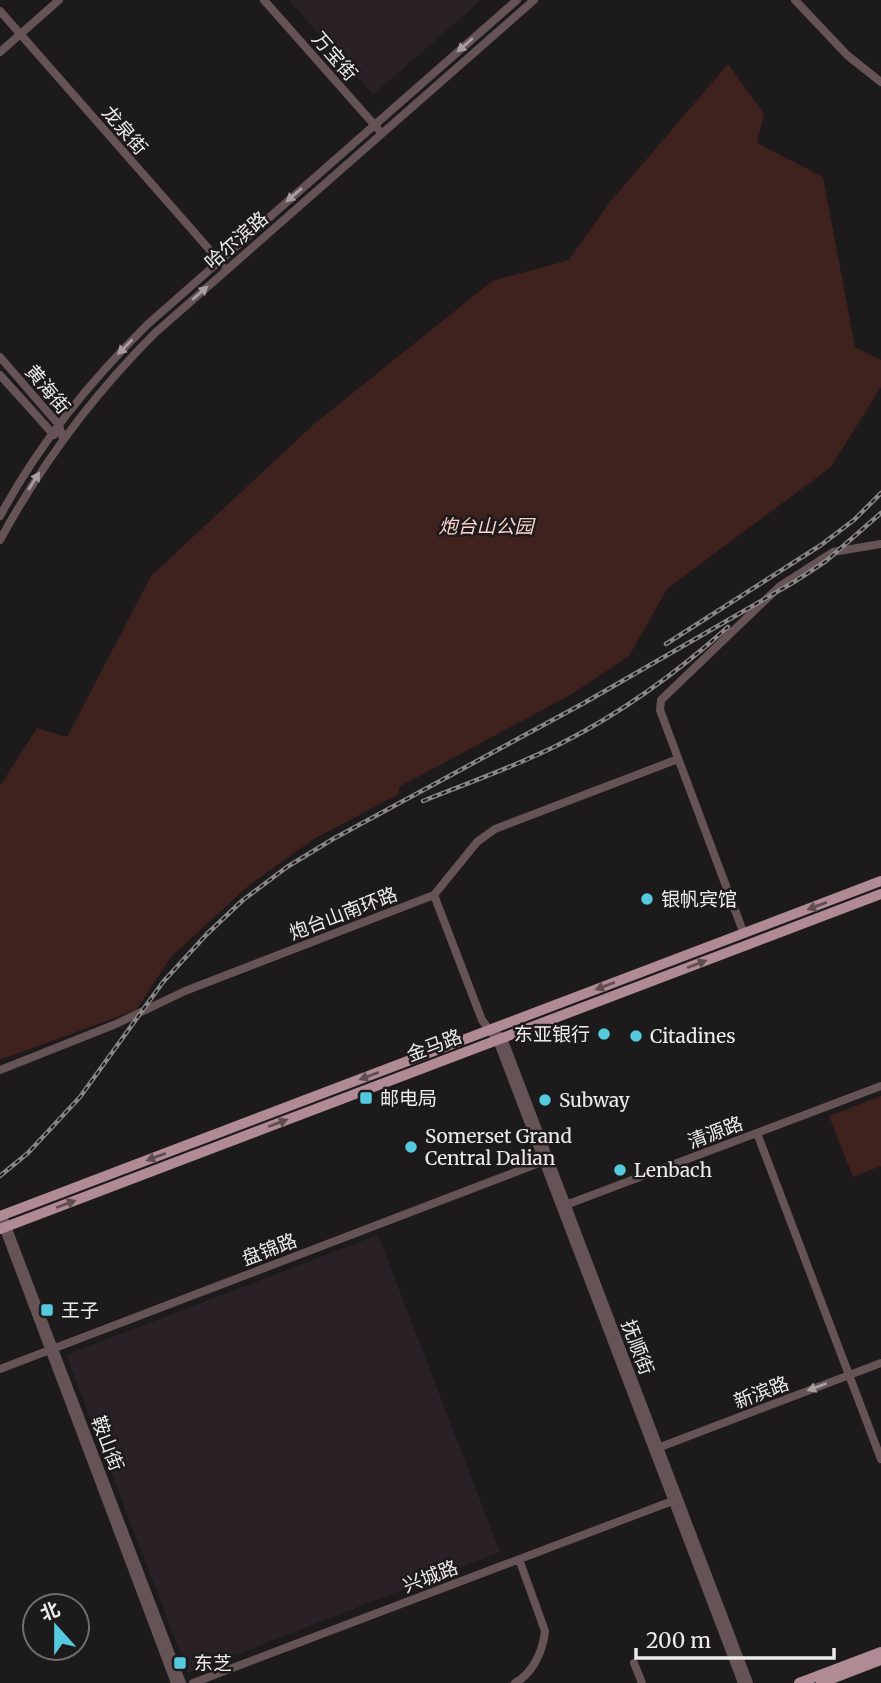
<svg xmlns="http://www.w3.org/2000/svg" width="881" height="1683" font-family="Merriweather,'Noto Sans SC',serif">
<rect width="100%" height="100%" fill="#1d1a1c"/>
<!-- built -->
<path fill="#292126" d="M 289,0 L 481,0 L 373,95 Z
M 378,1235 L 500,1552 L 188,1673 L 66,1355 Z"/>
<!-- green -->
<path fill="#3f211d" d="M 728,64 L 764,114 L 757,143 L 823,177 L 855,347 L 881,360 L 881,387 L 831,467 L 667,589 L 629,656 L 572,694 L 399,787 L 399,794 L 314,839 L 248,886 L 171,957 L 136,1010 L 0,1060 L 0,786 L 37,728 L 67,737 L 151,576 L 313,425 L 492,281 L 569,260 L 609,203 Z
M 881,1096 L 881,1166 L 853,1177 L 829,1116 Z"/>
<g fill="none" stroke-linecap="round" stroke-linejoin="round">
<!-- minor -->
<path stroke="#655356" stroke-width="8" d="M 264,0 L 378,129
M 795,0 L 847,55 L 881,82
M 0,11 L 222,264
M 0,52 L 59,0
M 0,357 L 59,425 L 63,439
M 0,375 L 54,435
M 0,516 C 39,444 90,381 148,324 L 517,0
M 0,540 C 42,463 93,395 155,333 L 534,0
M 434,895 L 482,1020 L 497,1040 L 742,1683
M 744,934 L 660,710 L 661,700 L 780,586 L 833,552 L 881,544
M 498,1035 L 503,1038 L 749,1683
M 0,1070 L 116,1024 L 185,991 L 434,895 L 477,842 L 495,829 L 678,759
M 757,1133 L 881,1459
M 563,1206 L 881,1086
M 5,1221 L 182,1683
M 2,1224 L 175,1683
M 0,1369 L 547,1160
M 655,1449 L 881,1363
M 634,1663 L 642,1683
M 193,1683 L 675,1500
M 515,1683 C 533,1673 543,1651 545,1631 L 519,1559"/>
<!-- major -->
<path stroke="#b08b93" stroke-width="10" d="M 0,1216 L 881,881
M 0,1229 L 881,894
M 799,1683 L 881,1652
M 821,1683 L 881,1660"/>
<defs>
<path id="rail" d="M 666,644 L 821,545 L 854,520 L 881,493
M 423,801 C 470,782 517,766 562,743 C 621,713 679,671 728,627
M 0,1176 L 28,1153 L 80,1097 L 163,982 L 207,934 L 243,900 L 287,867 L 333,839 L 584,703 L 794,582 L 826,561 L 881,513"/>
</defs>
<!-- rail casing -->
<use href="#rail" stroke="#898688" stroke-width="4.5"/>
<!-- rail -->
<use href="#rail" stroke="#1d1a1c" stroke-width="2" stroke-dasharray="5" stroke-linecap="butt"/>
</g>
<!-- one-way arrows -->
<defs><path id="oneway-solid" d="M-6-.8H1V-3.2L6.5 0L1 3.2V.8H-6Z" transform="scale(1.75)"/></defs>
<g fill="#a89ea0">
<use href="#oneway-solid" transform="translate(465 45) rotate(139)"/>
<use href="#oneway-solid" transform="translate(294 195) rotate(139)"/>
<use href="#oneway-solid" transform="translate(200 293) rotate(-41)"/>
<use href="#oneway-solid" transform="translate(125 347) rotate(135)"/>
<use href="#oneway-solid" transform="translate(34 481) rotate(-58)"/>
<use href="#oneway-solid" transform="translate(817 1387) rotate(159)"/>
</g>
<g fill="#5f4d52">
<use href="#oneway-solid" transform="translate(817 906) rotate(159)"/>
<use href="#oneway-solid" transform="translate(697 964) rotate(-21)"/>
<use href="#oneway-solid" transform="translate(605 986) rotate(159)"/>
<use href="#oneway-solid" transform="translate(369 1076) rotate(159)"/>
<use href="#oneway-solid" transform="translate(278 1123) rotate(-21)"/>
<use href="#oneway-solid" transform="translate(156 1157) rotate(159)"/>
<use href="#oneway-solid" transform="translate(66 1204) rotate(-21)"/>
</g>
<!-- markers -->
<g fill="#55cadf" stroke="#1d1a1c" stroke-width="2.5">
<circle cx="647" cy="899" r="7"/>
<circle cx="604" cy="1034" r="7"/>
<circle cx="636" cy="1036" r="7"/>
<rect x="359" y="1091" width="14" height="14" rx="3.5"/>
<circle cx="545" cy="1100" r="7"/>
<circle cx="411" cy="1147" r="7"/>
<circle cx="620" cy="1170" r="7"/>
<rect x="40" y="1303" width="14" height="14" rx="3.5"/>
<rect x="173" y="1656" width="14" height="14" rx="3.5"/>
</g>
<g text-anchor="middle" stroke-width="5" stroke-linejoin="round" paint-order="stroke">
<!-- street labels -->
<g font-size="19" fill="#eceaeb" stroke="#1d1a1c">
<text transform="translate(335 56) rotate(49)" y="7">万宝街</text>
<text transform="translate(125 130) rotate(49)" y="7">龙泉街</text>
<text transform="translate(236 240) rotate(-41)" y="7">哈尔滨路</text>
<text transform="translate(48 389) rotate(50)" y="7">黄海街</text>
<text transform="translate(343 913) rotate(-21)" y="7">炮台山南环路</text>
<text transform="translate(434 1045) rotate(-21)" y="7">金马路</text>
<text transform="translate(715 1132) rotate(-21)" y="7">清源路</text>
<text transform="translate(269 1249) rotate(-21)" y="7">盘锦路</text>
<text transform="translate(638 1347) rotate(69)" y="7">抚顺街</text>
<text transform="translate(761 1392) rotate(-21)" y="7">新滨路</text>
<text transform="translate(108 1443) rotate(69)" y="7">鞍山街</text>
<text transform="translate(430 1576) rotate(-21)" y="7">兴城路</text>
</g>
<!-- park labels -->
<g font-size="19" font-style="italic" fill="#ffd3cb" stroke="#1d1a1c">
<text x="486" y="533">炮台山公园</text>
</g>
<!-- poi labels -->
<g font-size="19" fill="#eceaeb" stroke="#1d1a1c" text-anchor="start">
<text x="661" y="906">银帆宾馆</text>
<text x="590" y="1041" text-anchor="end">东亚银行</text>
<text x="650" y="1043">Citadines</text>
<text x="380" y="1105">邮电局</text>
<text x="559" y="1107">Subway</text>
<text x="425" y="1143">Somerset Grand<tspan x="425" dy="22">Central Dalian</tspan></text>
<text x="634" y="1177">Lenbach</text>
<text x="61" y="1317">王子</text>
<text x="194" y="1670">东芝</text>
</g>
</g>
<!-- north arrow -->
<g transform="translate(56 1627) rotate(339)"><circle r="33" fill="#1d1a1c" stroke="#706d6f" stroke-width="2"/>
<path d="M0-5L12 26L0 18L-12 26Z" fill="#55cadf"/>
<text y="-10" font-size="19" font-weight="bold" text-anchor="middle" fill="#eceaeb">北</text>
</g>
<!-- scale -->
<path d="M636 1648v10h198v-10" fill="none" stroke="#eceaeb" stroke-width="3.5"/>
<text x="646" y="1648" font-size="21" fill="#eceaeb" stroke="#1d1a1c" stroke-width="5" paint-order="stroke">200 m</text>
</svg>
